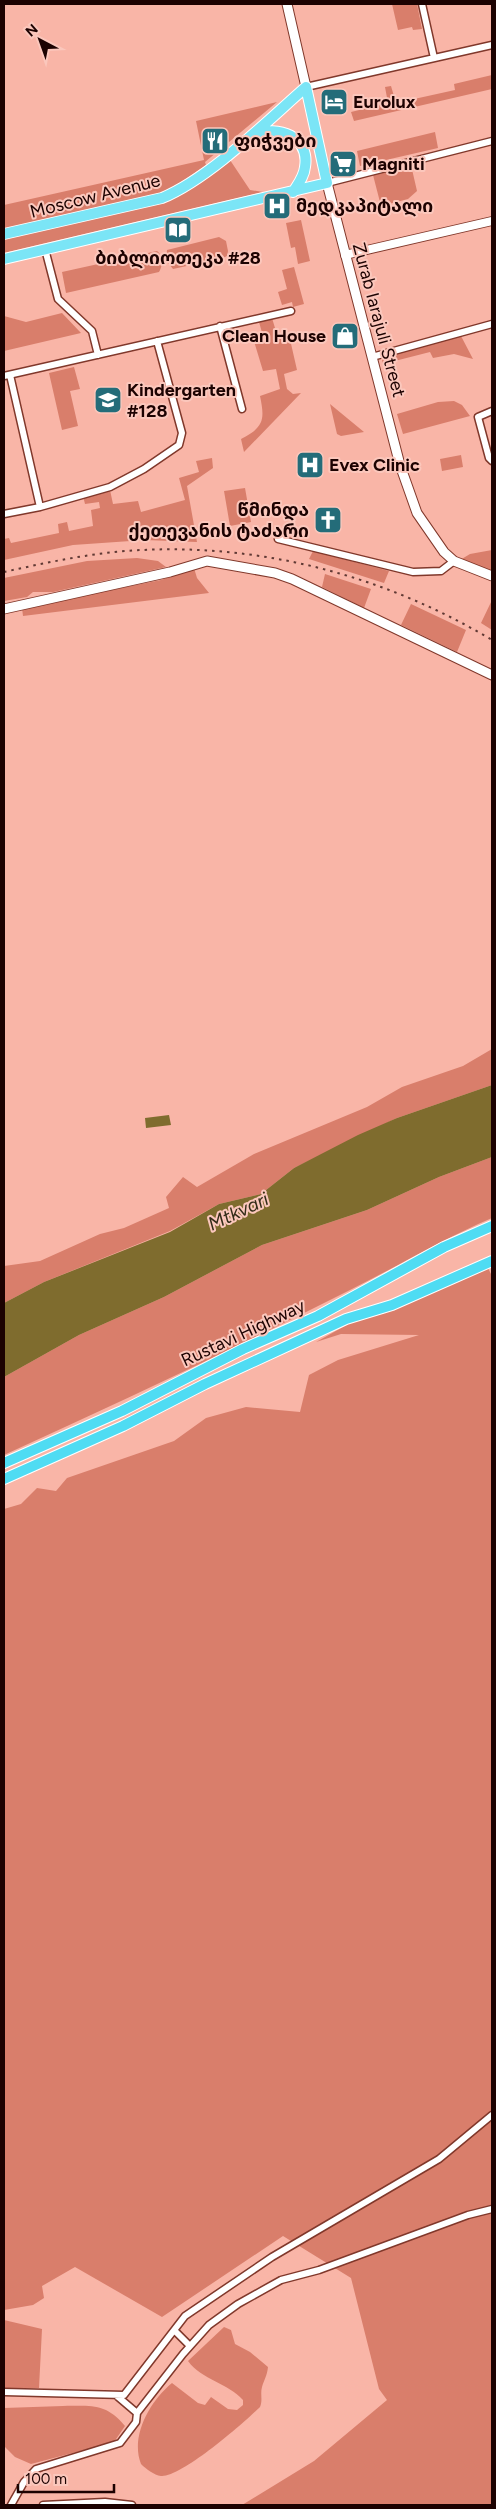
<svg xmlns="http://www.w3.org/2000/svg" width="496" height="2509" font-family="Figtree,'Noto Sans Georgian',sans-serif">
<rect width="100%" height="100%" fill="#f9b5a7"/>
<!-- green -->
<path fill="#d97e6b" d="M 392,4 L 417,4 L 422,29 L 413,30 L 412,27 L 398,30 Z
M 492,75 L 492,89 L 354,121 L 351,112 L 388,103 L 385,87 L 391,86 L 396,103 L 455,90 L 454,84 Z
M 277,102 L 205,162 L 206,165 L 165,193 L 4,232 L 4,205 L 204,160 L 196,121 Z
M 435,132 L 438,148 L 360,166 L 357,151 Z
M 230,160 L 250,190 L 263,192 L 4,253 L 4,238 L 165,199 Z
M 411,165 L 417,191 L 408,199 L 381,206 L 373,175 Z
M 301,220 L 310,261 L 298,264 L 295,247 L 291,248 L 286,223 Z
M 219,237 L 226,241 L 228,251 L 227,256 L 223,258 L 173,269 L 166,260 L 167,250 Z
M 157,251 C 163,255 163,266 159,272 L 66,293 L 62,272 Z
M 294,267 L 304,304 L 293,307 L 292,302 L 282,305 L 278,292 L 287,289 L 282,270 Z
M 62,313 L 81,333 L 4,351 L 4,316 L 26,322 Z
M 272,318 L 278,338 L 289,335 L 297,370 L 284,374 L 287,389 L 293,394 L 301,393 L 244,452 L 241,439 C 264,427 265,420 260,396 L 280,389 L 276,369 L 263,371 L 253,338 L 263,336 L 259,322 Z
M 461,336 L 473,359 L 454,354 L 433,358 L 430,352 L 383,364 L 382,360 L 386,356 Z
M 74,367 L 80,389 L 70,391 L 78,426 L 62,430 L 49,373 Z
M 454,401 L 462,405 L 470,416 L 403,434 L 397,414 L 438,402 Z
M 330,404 L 364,432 L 341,436 L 337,434 Z
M 461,455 L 463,467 L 442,471 L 440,459 Z
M 212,458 L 213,468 L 187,486 L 197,542 L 145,540 L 73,545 L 4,560 L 4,539 L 9,538 L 11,543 L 59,533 L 58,524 L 67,522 L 69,531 L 93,526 L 91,510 L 100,508 L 99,502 L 85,504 L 83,496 L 110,490 L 113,504 L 138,501 L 141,512 L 185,500 L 179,478 L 199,472 L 196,461 Z
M 245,488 L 251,522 L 230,526 L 224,491 Z
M 492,550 L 492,574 L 460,560 L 470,554 Z
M 313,551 L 389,571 L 384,583 L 309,559 Z
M 137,558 L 158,561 L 166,567 L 53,592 L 33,592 L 27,597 L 4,601 L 4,578 L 87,561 Z
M 194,568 L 197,578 L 209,593 L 23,616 L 22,608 L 161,580 Z
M 325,574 L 371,589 L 364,608 L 322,587 Z
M 492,600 L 492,630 L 481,623 Z
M 411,604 L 466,630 L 457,652 L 401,625 Z
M 492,1049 L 492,1085 L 397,1118 L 294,1168 L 261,1194 L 219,1204 L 170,1231 L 44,1282 L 4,1303 L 4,1266 L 40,1261 L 100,1234 L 124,1228 L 169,1208 L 166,1197 L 183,1177 L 197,1187 L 254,1154 L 367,1107 L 402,1087 L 463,1066 Z
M 492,1157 L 492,1218 C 443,1239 398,1266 350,1290 C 236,1348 120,1402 4,1455 L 4,1377 L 79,1335 L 164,1297 L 262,1245 L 367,1210 L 439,1177 Z
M 488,1268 L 492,1276 L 492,2505 L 242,2505 L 314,2461 L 387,2400 L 379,2389 L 351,2278 L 283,2236 L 162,2317 L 75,2267 L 42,2286 L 44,2298 L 33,2305 L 4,2310 L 4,1509 L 21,1504 L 37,1488 L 56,1491 L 67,1478 L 174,1441 L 206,1418 L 246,1407 L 300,1412 L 309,1375 L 338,1360 L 419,1335 L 341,1334 L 316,1342 L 352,1322 L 396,1308 Z
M 4,2320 L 42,2329 L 39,2388 L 4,2389 Z
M 224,2327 L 231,2330 L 235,2344 L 250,2352 L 268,2367 C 267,2376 264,2380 262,2387 C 260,2394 263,2400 260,2407 C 245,2422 181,2478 161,2476 C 154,2475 146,2469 141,2464 C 130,2436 150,2401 172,2383 L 198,2403 L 205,2405 L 211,2397 L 228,2409 L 237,2410 L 243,2405 L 243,2400 C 228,2383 202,2380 188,2361 Z
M 63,2406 C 91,2406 106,2403 125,2426 L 114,2442 L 31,2464 L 15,2457 L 4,2446 L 4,2408 Z"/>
<!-- water -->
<path fill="#7f6c2e" d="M 492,1085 L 492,1157 L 439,1177 L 367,1210 L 262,1245 L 164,1297 L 79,1335 L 4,1377 L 4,1303 L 44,1282 L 170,1232 L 219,1204 L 261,1194 L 294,1168 L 358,1135 L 397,1118 Z
M 169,1115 L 171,1125 L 146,1128 L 145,1118 Z"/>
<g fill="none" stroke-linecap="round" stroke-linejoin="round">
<defs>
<path id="minor" d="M 422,4 L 434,58
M 306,87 L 492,45
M 327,183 L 492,141
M 45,249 L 58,299 L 92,331 L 98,355
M 220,326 L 242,409
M 372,357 L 492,324
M 10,375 L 40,507
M 4,376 L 291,311
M 492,411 L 478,417 L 489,458 L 492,461
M 4,514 L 40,507 L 110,487 L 144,469 L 179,445 L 182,433 L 157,341
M 278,539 L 413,572 L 441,571 L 454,561
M 175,2331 L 190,2346
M 4,2392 L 124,2395 L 185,2316 L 272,2257 L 439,2159 L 492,2115
M 117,2396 L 137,2413
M 11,2505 L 24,2482 L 36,2469 L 120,2443 L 136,2422 L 137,2413 L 183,2354 L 209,2325 L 238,2304 L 281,2280 L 319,2270 L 468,2215 L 492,2209
M 43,2505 L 105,2502 L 132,2505"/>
<path id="tertiary" d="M 345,255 L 492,221"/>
<path id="secondary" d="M 287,4 L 306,87
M 327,183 L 400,465 L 417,513 L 444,552 L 454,561 L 492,576
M 4,609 L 170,572 L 207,561 L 275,573 L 292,579 L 492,675"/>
<path id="primary" d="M 254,135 C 278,124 310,137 305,167 C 304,177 298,184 293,192
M 4,234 L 162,198 C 210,178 266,122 306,87 L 327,183 L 4,259"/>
<path id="trunk" d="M 4,1463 L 122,1411 L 243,1349 L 318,1316 L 444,1247 L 492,1226
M 4,1479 L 123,1426 L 205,1384 L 346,1319 L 392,1305 L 492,1261"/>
</defs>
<!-- minor casing -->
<use href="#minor" stroke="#80382b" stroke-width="9"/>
<!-- tertiary casing -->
<use href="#tertiary" stroke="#80382b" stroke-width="10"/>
<!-- secondary casing -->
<use href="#secondary" stroke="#80382b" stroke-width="11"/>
<!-- primary casing -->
<use href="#primary" stroke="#fff" stroke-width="12"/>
<!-- trunk casing -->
<use href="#trunk" stroke="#fff" stroke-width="12"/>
<!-- minor -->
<use href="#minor" stroke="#fff" stroke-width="6"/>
<!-- tertiary -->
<use href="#tertiary" stroke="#fff" stroke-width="8"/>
<!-- secondary -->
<use href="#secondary" stroke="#fff" stroke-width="9"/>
<!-- primary -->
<use href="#primary" stroke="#7be5f6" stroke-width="10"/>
<!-- trunk -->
<use href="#trunk" stroke="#4fdcf3" stroke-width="10"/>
<!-- rail -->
<path stroke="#603934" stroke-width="2" stroke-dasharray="2.5 5" stroke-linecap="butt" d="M 4,572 C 49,562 95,552 142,550 C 265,544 387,577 492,640"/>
</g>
<!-- icons -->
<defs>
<symbol id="hotel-square" viewBox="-11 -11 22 22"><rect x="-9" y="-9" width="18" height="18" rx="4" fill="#246c79" stroke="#fbc7bc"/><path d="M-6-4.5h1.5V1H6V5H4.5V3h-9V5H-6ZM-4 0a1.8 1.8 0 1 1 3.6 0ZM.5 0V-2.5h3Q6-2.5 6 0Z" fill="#fff"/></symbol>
<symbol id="restaurant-square" viewBox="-11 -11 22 22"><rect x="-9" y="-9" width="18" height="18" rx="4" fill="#246c79" stroke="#fbc7bc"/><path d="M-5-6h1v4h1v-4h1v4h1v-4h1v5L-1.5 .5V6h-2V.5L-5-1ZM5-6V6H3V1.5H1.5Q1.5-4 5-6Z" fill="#fff"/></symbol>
<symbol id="supermarket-square" viewBox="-11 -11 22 22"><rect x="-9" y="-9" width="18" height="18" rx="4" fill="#246c79" stroke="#fbc7bc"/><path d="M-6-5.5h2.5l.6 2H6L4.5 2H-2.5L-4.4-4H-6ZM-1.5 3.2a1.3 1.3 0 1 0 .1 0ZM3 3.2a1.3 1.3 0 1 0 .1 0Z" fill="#fff"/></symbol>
<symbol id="hospital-square" viewBox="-11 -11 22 22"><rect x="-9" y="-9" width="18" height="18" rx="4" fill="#246c79" stroke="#fbc7bc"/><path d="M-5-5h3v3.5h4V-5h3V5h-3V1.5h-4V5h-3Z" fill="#fff"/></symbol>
<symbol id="library-square" viewBox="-11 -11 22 22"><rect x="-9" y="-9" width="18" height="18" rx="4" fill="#246c79" stroke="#fbc7bc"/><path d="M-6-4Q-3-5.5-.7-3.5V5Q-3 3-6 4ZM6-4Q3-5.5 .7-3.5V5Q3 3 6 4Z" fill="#fff"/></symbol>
<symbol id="shop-square" viewBox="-11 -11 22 22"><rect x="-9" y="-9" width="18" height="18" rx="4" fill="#246c79" stroke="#fbc7bc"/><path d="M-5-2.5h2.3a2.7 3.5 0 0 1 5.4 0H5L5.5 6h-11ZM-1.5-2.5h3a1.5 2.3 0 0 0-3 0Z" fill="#fff"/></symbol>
<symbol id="school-square" viewBox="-11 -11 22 22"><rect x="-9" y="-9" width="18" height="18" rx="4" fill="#246c79" stroke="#fbc7bc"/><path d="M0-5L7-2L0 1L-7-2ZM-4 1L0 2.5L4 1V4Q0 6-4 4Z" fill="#fff"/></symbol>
<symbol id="church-square" viewBox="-11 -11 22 22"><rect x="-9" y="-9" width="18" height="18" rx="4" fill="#246c79" stroke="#fbc7bc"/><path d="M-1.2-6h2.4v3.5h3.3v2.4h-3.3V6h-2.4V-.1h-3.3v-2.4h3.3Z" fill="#fff"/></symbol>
</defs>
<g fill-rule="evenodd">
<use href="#hotel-square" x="318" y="86" width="32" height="32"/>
<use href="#restaurant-square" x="199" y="125" width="32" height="32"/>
<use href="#supermarket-square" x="327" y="148" width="32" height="32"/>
<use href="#hospital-square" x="261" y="190" width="32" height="32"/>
<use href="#library-square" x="162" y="214" width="32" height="32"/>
<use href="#shop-square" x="329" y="320" width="32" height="32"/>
<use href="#school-square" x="92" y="384" width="32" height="32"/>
<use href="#hospital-square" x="294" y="449" width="32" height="32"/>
<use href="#church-square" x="312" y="504" width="32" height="32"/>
</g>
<g text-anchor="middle" stroke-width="4" stroke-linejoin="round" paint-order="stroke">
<!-- poi labels -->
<g font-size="18" font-weight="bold" fill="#1c0201" stroke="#fbc7bc" text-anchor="start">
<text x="353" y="108">Eurolux</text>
<text x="234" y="147">ფიჭვები</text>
<text x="362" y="170">Magniti</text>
<text x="296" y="212">მედკაპიტალი</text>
<text x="178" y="264" text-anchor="middle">ბიბლიოთეკა #28</text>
<text x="326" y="342" text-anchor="end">Clean House</text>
<text x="127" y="396">Kindergarten<tspan x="127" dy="21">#128</tspan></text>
<text x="329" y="471">Evex Clinic</text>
<text x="309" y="516" text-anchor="end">წმინდა<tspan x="309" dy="21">ქეთევანის ტაძარი</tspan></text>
</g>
<!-- street labels -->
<g font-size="18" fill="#1c0201" stroke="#fbc7bc">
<text transform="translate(95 196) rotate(-14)" y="6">Moscow Avenue</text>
<text transform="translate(379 320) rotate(75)" y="6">Zurab Iarajuli Street</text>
<text transform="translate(243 1333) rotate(-25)" y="6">Rustavi Highway</text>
</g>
<!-- water labels -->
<g font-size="19" font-style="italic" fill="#332c18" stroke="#fbc7bc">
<text transform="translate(238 1211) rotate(-25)" y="7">Mtkvari</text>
</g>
</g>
<!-- border -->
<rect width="496" height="2509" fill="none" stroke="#1c0201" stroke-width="10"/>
<!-- north arrow -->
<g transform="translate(40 40) rotate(319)" stroke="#fbc7bc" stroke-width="4" paint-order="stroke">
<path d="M0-4L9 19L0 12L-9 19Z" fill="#1c0201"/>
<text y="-8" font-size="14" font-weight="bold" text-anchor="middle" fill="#1c0201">N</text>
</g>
<!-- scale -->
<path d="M18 2484v8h96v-8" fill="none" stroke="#1c0201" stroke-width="2.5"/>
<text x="25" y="2484" font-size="15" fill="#1c0201" stroke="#fbc7bc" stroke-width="4" paint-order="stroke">100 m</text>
</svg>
